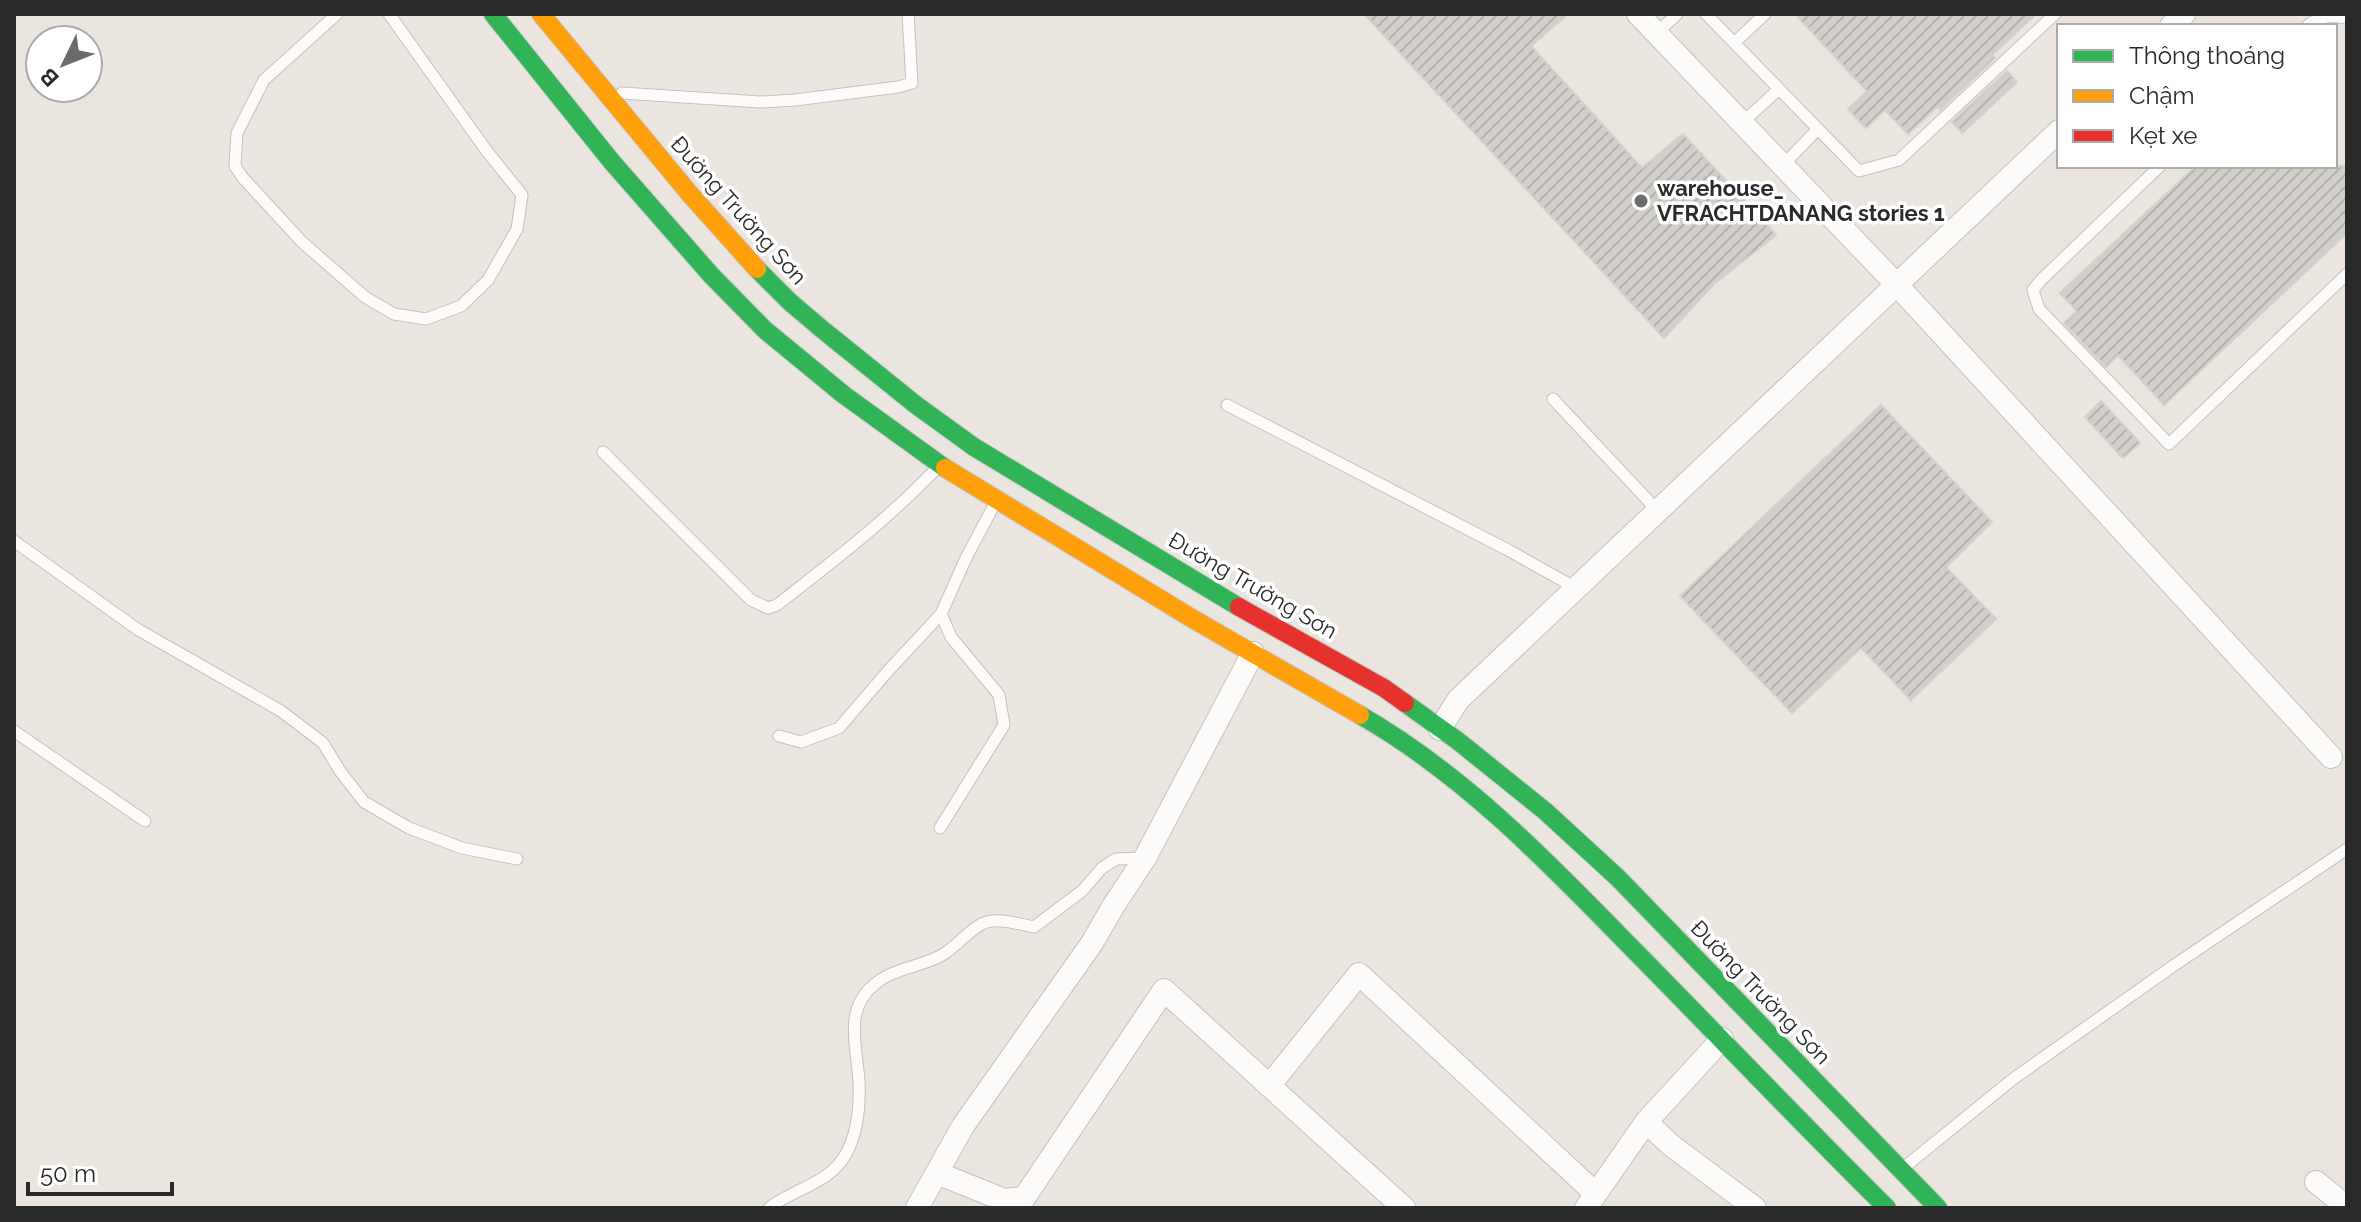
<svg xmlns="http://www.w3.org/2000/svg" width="2361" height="1222" font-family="Raleway,sans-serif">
<defs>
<pattern id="building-hatch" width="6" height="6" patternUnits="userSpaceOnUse" patternTransform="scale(2)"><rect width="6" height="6" fill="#d2cfcb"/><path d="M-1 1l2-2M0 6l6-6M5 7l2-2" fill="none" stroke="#b4b2ae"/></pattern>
</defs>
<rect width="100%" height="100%" fill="#eae5df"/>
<!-- building -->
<path fill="url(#building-hatch)" stroke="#d4d0cb" stroke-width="2" d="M 1364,14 L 1568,14 L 1531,46 L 1642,168 L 1683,134 L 1776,235 L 1714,284 L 1664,338 Z
M 1795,14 L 2036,14 L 1992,55 L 1995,58 L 1940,110 L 1938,106 L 1908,134 L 1885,110 L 1866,128 L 1848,109 L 1867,91 Z
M 2007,71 L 2017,82 L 1962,133 L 1952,122 Z
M 2196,166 L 2347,166 L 2347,233 L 2164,405 L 2118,355 L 2106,367 L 2064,323 L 2077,311 L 2060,293 Z
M 2101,401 L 2140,443 L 2123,458 L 2085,417 Z
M 1881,405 L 1992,522 L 1946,567 L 1996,619 L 1911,700 L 1861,648 L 1792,713 L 1680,596 Z"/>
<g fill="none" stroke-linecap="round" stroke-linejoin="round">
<defs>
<path id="lane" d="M 337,14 L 264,80 L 237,133 L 235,166 L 243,178 L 302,242 L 365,297 L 394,314 L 426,319 L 461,306 L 488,280 L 517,229 L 522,195 L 486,150 L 389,14
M 1706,14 L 1859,171 L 1899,160 L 2055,14
M 2307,26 C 2319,15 2332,16 2347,18
M 1656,34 L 1677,14
M 1734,43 L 1765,14
M 622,93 L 760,102 L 795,100 L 898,87 L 912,83 L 908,14
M 1742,123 L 1779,89
M 1783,165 L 1818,129
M 2160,166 L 2041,280 L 2033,290 L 2039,309 L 2169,444 L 2347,274
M 1553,399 L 1657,510
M 1227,405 L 1508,550 L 1576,588
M 603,452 L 751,600 L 768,608 L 777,605 C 832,562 886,521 934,471
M 14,541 L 137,629 L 281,711 L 323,743 L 340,771 L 364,802 L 409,828 L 462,848 L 517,859
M 14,731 L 145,821
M 779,736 L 801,742 L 839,728 L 888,671 L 941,614
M 940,828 L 1004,725 L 999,695 L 951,637 L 941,614 L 966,558 L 992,509
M 1907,1165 L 2013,1079 L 2173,966 L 2347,849
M 769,1208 C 794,1188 831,1184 847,1152 C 858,1131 860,1105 859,1081 C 857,1047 843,1009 875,984 C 894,968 921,967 942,955 C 956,947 966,933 980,925 C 995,916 1018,924 1034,927 L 1082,891 L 1102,868 L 1116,859 L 1145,858"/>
<path id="street" d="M 1638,14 L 1896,284 L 2331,757
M 2171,26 L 2184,14
M 1440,729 L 1458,700 L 2059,131
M 1269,1086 L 1359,974 L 1595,1193
M 1646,1122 L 1722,1039
M 937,1173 L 1004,1200 L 1024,1198 L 1164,990 L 1404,1208
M 2316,1182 L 2347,1207
M 917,1208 L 963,1126 L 1092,943 L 1114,905 L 1145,858 L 1253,653
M 1586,1208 L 1646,1122 L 1672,1146 L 1755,1208"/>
<path id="fast" d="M 493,14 L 612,162 L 711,275 L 765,330 L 844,395 L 945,468
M 757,269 L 790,302 L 823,330 L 916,405 L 974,447 L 1239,607
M 1405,703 L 1458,741 L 1545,811 L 1618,878 L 1938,1208
M 1360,715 C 1461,773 1542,856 1623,939 C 1711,1028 1798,1120 1887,1208"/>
<path id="slow" d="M 541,14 L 689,193 L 757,269
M 945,468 L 1193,619 L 1360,715"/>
<path id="jam" d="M 1239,607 L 1384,688 L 1405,703"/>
</defs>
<!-- lane casing -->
<use href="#lane" stroke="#c3c1c1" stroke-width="13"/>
<!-- street casing -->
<use href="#street" stroke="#c3c1c1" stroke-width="24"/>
<!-- fast casing -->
<use href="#fast" stroke="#c5c3c1" stroke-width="20"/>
<!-- slow casing -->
<use href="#slow" stroke="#c5c3c1" stroke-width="20"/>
<!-- jam casing -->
<use href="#jam" stroke="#c5c3c1" stroke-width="20"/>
<!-- lane -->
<use href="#lane" stroke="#fcfbfa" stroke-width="11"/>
<!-- street -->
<use href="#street" stroke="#fcfbfa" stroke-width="22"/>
<!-- fast -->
<use href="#fast" stroke="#30b455" stroke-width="18"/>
<!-- slow -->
<use href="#slow" stroke="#ff9f0a" stroke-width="18"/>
<!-- jam -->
<use href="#jam" stroke="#e5322d" stroke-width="18"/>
</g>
<!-- markers -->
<circle fill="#6d6b69" stroke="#fff" stroke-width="3" cx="1641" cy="201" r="8"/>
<g text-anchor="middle" stroke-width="7" stroke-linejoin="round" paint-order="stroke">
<!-- poi labels -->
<g font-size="22" font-weight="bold" fill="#2a2a2a" stroke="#fff" text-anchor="start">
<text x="1657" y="196">warehouse_<tspan x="1657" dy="25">VFRACHTDANANG stories 1</tspan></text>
</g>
<!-- street labels -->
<g font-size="22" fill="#2a2a2a" stroke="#fff">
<text transform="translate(739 210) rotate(48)" y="8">Đường Trường Sơn</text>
<text transform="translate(1253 585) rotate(30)" y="8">Đường Trường Sơn</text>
<text transform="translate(1761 992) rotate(46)" y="8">Đường Trường Sơn</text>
</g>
</g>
<!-- border -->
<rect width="2361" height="1222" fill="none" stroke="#2a2a2a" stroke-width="32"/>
<!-- legend -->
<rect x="2057" y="24" width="280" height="144" fill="#ffffff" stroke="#aaaaaa" stroke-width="2"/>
<rect x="2073" y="50" width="40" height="12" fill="#30b455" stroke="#aaaaaa" stroke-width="2"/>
<text x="2129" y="64" font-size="24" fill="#2a2a2a">Thông thoáng</text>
<rect x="2073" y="90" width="40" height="12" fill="#ff9f0a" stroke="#aaaaaa" stroke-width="2"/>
<text x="2129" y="104" font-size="24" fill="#2a2a2a">Chậm</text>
<rect x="2073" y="130" width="40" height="12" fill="#e5322d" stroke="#aaaaaa" stroke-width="2"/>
<text x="2129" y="144" font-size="24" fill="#2a2a2a">Kẹt xe</text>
<!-- north arrow -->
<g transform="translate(64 64) rotate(227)"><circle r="38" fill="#ffffff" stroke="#aaaaaa" stroke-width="2"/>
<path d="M0-6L14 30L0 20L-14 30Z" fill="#6d6b69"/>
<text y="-12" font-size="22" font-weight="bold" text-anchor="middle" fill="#2a2a2a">B</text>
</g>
<!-- scale -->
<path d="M28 1182v12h144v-12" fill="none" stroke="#2a2a2a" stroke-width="4"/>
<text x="40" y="1182" font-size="24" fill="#2a2a2a" stroke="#ffffff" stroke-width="6" paint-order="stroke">50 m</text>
</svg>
